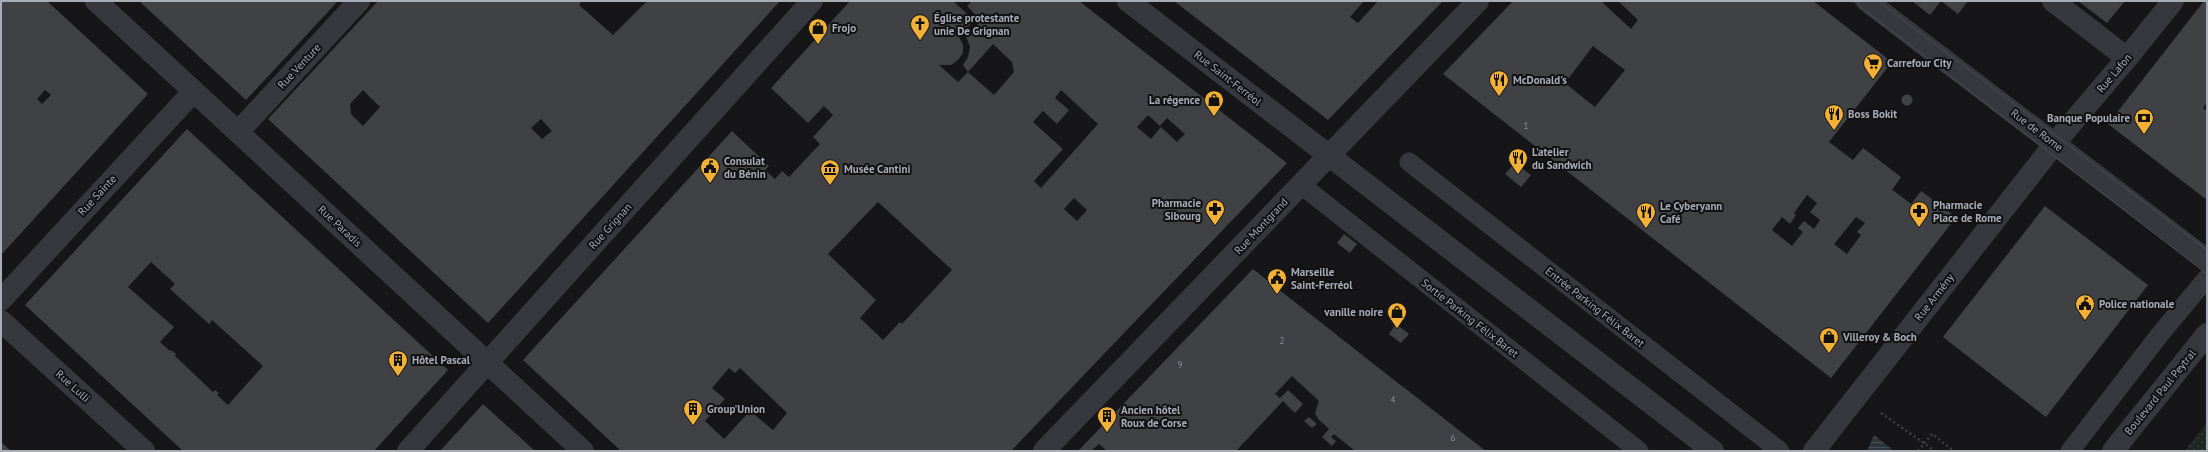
<svg xmlns="http://www.w3.org/2000/svg" width="2208" height="452" font-family="'PT Sans',sans-serif">
<defs>
<pattern id="grass-dots" width="8" height="8" patternUnits="userSpaceOnUse"><rect width="8" height="8" fill="#1e261f"/><path d="M2 2h.1M6 6h.1" fill="none" stroke="#3c433d" stroke-width="1.8" stroke-linecap="round"/></pattern>
<pattern id="water-rules" width="6" height="5" patternUnits="userSpaceOnUse"><rect width="6" height="5" fill="#2c353c"/><path d="M0 2.5h6" fill="none" stroke="#485056"/></pattern>
</defs>
<rect width="100%" height="100%" fill="#161618"/>
<!-- grass -->
<path fill="url(#grass-dots)" d="M 2207,422 L 2207,451 L 2185,451 Z"/>
<!-- water -->
<path fill="url(#water-rules)" d="M 1874,435 L 1894,451 L 1867,451 Z"/>
<!-- building -->
<path fill="#404145" fill-rule="evenodd" d="M 1,1 L 47,1 L 148,94 L 1,255 ZM 45,90 L 51,95 L 42,104 L 37,99 Z
M 139,1 L 338,1 L 246,100 Z
M 378,1 L 582,1 L 579,5 L 613,35 L 647,1 L 780,1 L 488,323 L 268,119 ZM 363,90 L 380,107 L 363,126 L 351,114 L 350,104 ZM 541,119 L 552,131 L 542,139 L 531,128 Z
M 850,1 L 953,1 L 974,20 L 959,37 L 963,45 L 963,53 L 958,60 L 951,65 L 939,65 L 958,82 L 968,72 L 994,95 L 1014,72 L 1012,62 L 993,44 L 968,72 L 963,65 L 968,57 L 970,47 L 966,36 L 978,24 L 979,19 L 967,6 L 972,1 L 1079,1 L 1287,163 L 1011,451 L 621,451 L 523,360 L 732,131 L 769,166 L 765,170 L 775,179 L 782,171 L 789,177 L 820,144 L 813,137 L 833,115 L 824,106 L 808,123 L 771,88 ZM 1061,90 L 1098,124 L 1041,188 L 1034,181 L 1063,149 L 1033,122 L 1043,111 L 1057,124 L 1069,110 L 1055,98 ZM 1148,115 L 1160,126 L 1167,118 L 1185,134 L 1177,142 L 1161,127 L 1151,139 L 1137,127 ZM 1074,198 L 1087,210 L 1077,221 L 1064,209 ZM 878,202 L 952,270 L 902,324 L 900,322 L 883,340 L 860,318 L 876,300 L 828,254 ZM 729,368 L 735,373 L 740,368 L 787,413 L 773,430 L 750,411 L 724,439 L 705,421 L 725,399 L 712,388 Z
M 1174,1 L 1364,1 L 1350,17 L 1358,23 L 1378,1 L 1443,1 L 1328,120 Z
M 1513,1 L 1604,1 L 1603,3 L 1631,29 L 1638,20 L 1618,1 L 1813,1 L 1892,62 L 1829,142 L 1853,160 L 1863,148 L 1901,177 L 1892,190 L 1894,191 L 1911,204 L 1921,191 L 1952,214 L 1954,220 L 1831,378 L 1443,74 ZM 1593,46 L 1625,70 L 1595,107 L 1565,83 ZM 1807,195 L 1817,203 L 1810,212 L 1820,220 L 1814,229 L 1804,221 L 1798,228 L 1803,232 L 1792,246 L 1772,230 L 1782,217 L 1790,224 L 1796,215 L 1794,213 ZM 1856,217 L 1865,223 L 1857,232 L 1861,235 L 1847,254 L 1834,244 Z
M 1912,1 L 1968,1 L 1958,14 L 1941,1 L 1930,15 Z
M 2078,1 L 2125,1 L 2107,23 Z
M 2204,1 L 2207,1 L 2207,102 L 2203,108 L 2207,111 L 2207,200 L 2108,124 Z
M1901.5 100a5.5 5.5 0 1 1 11 0a5.5 5.5 0 1 1-11 0Z
M 187,129 L 448,370 L 374,451 L 183,451 L 25,305 ZM 151,262 L 175,284 L 170,289 L 209,324 L 212,320 L 263,366 L 228,405 L 217,395 L 219,393 L 215,390 L 213,392 L 175,356 L 176,354 L 171,350 L 170,351 L 160,342 L 174,327 L 128,287 Z
M 1515,163 L 1531,175 L 1521,187 L 1505,174 Z
M 2045,206 L 2148,285 L 2046,417 L 1943,337 Z
M 1344,234 L 1357,244 L 1350,253 L 1337,243 Z
M 1253,269 L 1389,376 L 1486,451 L 1355,451 L 1334,434 L 1331,437 L 1336,441 L 1332,446 L 1322,437 L 1329,429 L 1318,419 L 1315,413 L 1319,401 L 1292,376 L 1275,394 L 1280,398 L 1288,390 L 1303,404 L 1295,413 L 1283,401 L 1236,451 L 1107,451 L 1099,444 L 1091,451 L 1078,451 Z
M 1396,324 L 1409,334 L 1401,343 L 1389,334 Z
M 483,404 L 535,451 L 440,451 Z
M 1309,417 L 1317,424 L 1312,428 L 1304,421 Z
M 1,442 L 11,451 L 1,451 Z"/>
<g fill="none" stroke-linecap="round" stroke-linejoin="round">
<!-- path -->
<path stroke="#3d3f44" stroke-width="2.5" stroke-dasharray="2 3" stroke-linecap="butt" d="M 1881,413 L 1935,451
M 1918,451 L 1932,434 L 1954,451"/>
<!-- service -->
<path stroke="#37383d" stroke-width="19" d="M 1409,162 L 1780,451
M 1300,184 L 1639,451
M 2070,451 L 2161,333 L 2207,278"/>
<!-- pedestrian -->
<path stroke="#37383d" stroke-width="22" d="M 1128,1 L 1713,451
M 1867,1 L 2207,260
M 238,132 L 359,1"/>
<!-- minor -->
<path stroke="#37383d" stroke-width="22" d="M 96,1 L 583,451
M 2053,1 L 2127,58
M 1,300 L 194,91
M 1,321 L 144,451
M 408,451 L 812,1
M 1044,451 L 1478,1"/>
<!-- tertiary -->
<path stroke="#37383d" stroke-width="22" d="M 1814,451 L 2060,137 L 2127,58 L 2173,1
M 2113,451 L 2207,334"/>
<!-- tram -->
<path stroke="#4a4c52" stroke-width="1" d="M 1853,1 L 2207,274
M 1878,1 L 2207,250"/>
</g>
<!-- icons -->
<defs>
<symbol id="church-pin" viewBox="-11 -11 22 30"><path d="M0 17L-7.5 6A9.5 9.5 0 1 1 7.5 6Z" fill="#f2b134" stroke="#111113"/><path d="M-1.2-6h2.4v3.5h3.3v2.4h-3.3V6h-2.4V-.1h-3.3v-2.4h3.3Z" fill="#111"/></symbol>
<symbol id="shop-pin" viewBox="-11 -11 22 30"><path d="M0 17L-7.5 6A9.5 9.5 0 1 1 7.5 6Z" fill="#f2b134" stroke="#111113"/><path d="M-5-2.5h2.3a2.7 3.5 0 0 1 5.4 0H5L5.5 6h-11ZM-1.5-2.5h3a1.5 2.3 0 0 0-3 0Z" fill="#111"/></symbol>
<symbol id="supermarket-pin" viewBox="-11 -11 22 30"><path d="M0 17L-7.5 6A9.5 9.5 0 1 1 7.5 6Z" fill="#f2b134" stroke="#111113"/><path d="M-6-5.5h2.5l.6 2H6L4.5 2H-2.5L-4.4-4H-6ZM-1.5 3.2a1.3 1.3 0 1 0 .1 0ZM3 3.2a1.3 1.3 0 1 0 .1 0Z" fill="#111"/></symbol>
<symbol id="restaurant-pin" viewBox="-11 -11 22 30"><path d="M0 17L-7.5 6A9.5 9.5 0 1 1 7.5 6Z" fill="#f2b134" stroke="#111113"/><path d="M-5-6h1v4h1v-4h1v4h1v-4h1v5L-1.5 .5V6h-2V.5L-5-1ZM5-6V6H3V1.5H1.5Q1.5-4 5-6Z" fill="#111"/></symbol>
<symbol id="bank-pin" viewBox="-11 -11 22 30"><path d="M0 17L-7.5 6A9.5 9.5 0 1 1 7.5 6Z" fill="#f2b134" stroke="#111113"/><path d="M-6-4H6V4H-6ZM0-2.3a2.3 2.3 0 1 0 0 4.6a2.3 2.3 0 1 0 0-4.6Z" fill="#111"/></symbol>
<symbol id="civic-pin" viewBox="-11 -11 22 30"><path d="M0 17L-7.5 6A9.5 9.5 0 1 1 7.5 6Z" fill="#f2b134" stroke="#111113"/><path d="M-.6-6.5H3V-4.5H.6V-3L4-1V1h2V6H-6V1h2V-1L-.6-3ZM-1.2 2.5V6h2.4V2.5Z" fill="#111"/></symbol>
<symbol id="museum-pin" viewBox="-11 -11 22 30"><path d="M0 17L-7.5 6A9.5 9.5 0 1 1 7.5 6Z" fill="#f2b134" stroke="#111113"/><path d="M0-6L6-3V-2H-6V-3ZM-5-1h2V3h-2ZM-1-1h2V3h-2ZM3-1h2V3H3ZM-6 4H6V6H-6Z" fill="#111"/></symbol>
<symbol id="pharmacy-pin" viewBox="-11 -11 22 30"><path d="M0 17L-7.5 6A9.5 9.5 0 1 1 7.5 6Z" fill="#f2b134" stroke="#111113"/><path d="M-2-6h4v4h4v4h-4v4h-4v-4h-4v-4h4Z" fill="#111"/></symbol>
<symbol id="building-pin" viewBox="-11 -11 22 30"><path d="M0 17L-7.5 6A9.5 9.5 0 1 1 7.5 6Z" fill="#f2b134" stroke="#111113"/><path d="M-4-6H4V6H1V3H-1V6H-4ZM-2.5-4.3h1.7v1.8h-1.7ZM.8-4.3h1.7v1.8H.8ZM-2.5-1h1.7V.8h-1.7ZM.8-1h1.7V.8H.8Z" fill="#111"/></symbol>
</defs>
<g fill-rule="evenodd">
<use href="#church-pin" x="909" y="13" width="22" height="30"/>
<use href="#shop-pin" x="807" y="17" width="22" height="30"/>
<use href="#supermarket-pin" x="1862" y="52" width="22" height="30"/>
<use href="#restaurant-pin" x="1488" y="69" width="22" height="30"/>
<use href="#shop-pin" x="1203" y="89" width="22" height="30"/>
<use href="#restaurant-pin" x="1823" y="103" width="22" height="30"/>
<use href="#bank-pin" x="2133" y="107" width="22" height="30"/>
<use href="#restaurant-pin" x="1507" y="147" width="22" height="30"/>
<use href="#civic-pin" x="699" y="156" width="22" height="30"/>
<use href="#museum-pin" x="819" y="158" width="22" height="30"/>
<use href="#pharmacy-pin" x="1204" y="198" width="22" height="30"/>
<use href="#pharmacy-pin" x="1908" y="200" width="22" height="30"/>
<use href="#restaurant-pin" x="1635" y="201" width="22" height="30"/>
<use href="#civic-pin" x="1266" y="267" width="22" height="30"/>
<use href="#civic-pin" x="2074" y="293" width="22" height="30"/>
<use href="#shop-pin" x="1386" y="301" width="22" height="30"/>
<use href="#shop-pin" x="1818" y="326" width="22" height="30"/>
<use href="#building-pin" x="387" y="349" width="22" height="30"/>
<use href="#building-pin" x="682" y="398" width="22" height="30"/>
<use href="#building-pin" x="1096" y="405" width="22" height="30"/>
</g>
<g text-anchor="middle" stroke-width="4" stroke-linejoin="round" paint-order="stroke">
<!-- number labels -->
<g font-size="9" fill="#8e929b">
<text x="1526" y="129">1</text>
<text x="1282" y="344">2</text>
<text x="1180" y="368">9</text>
<text x="1393" y="403">4</text>
<text x="1453" y="441">6</text>
</g>
<!-- poi labels -->
<g font-size="11" font-weight="bold" fill="#a8adb8" stroke="#111113" text-anchor="start">
<text x="934" y="22">Église protestante<tspan x="934" dy="13">unie De Grignan</tspan></text>
<text x="832" y="32">Frojo</text>
<text x="1887" y="67">Carrefour City</text>
<text x="1513" y="84">McDonald's</text>
<text x="1200" y="104" text-anchor="end">La régence</text>
<text x="1848" y="118">Boss Bokit</text>
<text x="2130" y="122" text-anchor="end">Banque Populaire</text>
<text x="1532" y="156">L'atelier<tspan x="1532" dy="13">du Sandwich</tspan></text>
<text x="724" y="165">Consulat<tspan x="724" dy="13">du Bénin</tspan></text>
<text x="844" y="173">Musée Cantini</text>
<text x="1201" y="207" text-anchor="end">Pharmacie<tspan x="1201" dy="13">Sibourg</tspan></text>
<text x="1933" y="209">Pharmacie<tspan x="1933" dy="13">Place de Rome</tspan></text>
<text x="1660" y="210">Le Cyberyann<tspan x="1660" dy="13">Café</tspan></text>
<text x="1291" y="276">Marseille<tspan x="1291" dy="13">Saint-Ferréol</tspan></text>
<text x="2099" y="308">Police nationale</text>
<text x="1383" y="316" text-anchor="end">vanille noire</text>
<text x="1843" y="341">Villeroy &amp; Boch</text>
<text x="412" y="364">Hôtel Pascal</text>
<text x="707" y="413">Group'Union</text>
<text x="1121" y="414">Ancien hôtel<tspan x="1121" dy="13">Roux de Corse</tspan></text>
</g>
<!-- street labels -->
<g font-size="11" fill="#a8adb8" stroke="#111113">
<text transform="translate(299 66) rotate(-47)" y="4">Rue Venture</text>
<text transform="translate(2114 73) rotate(-50)" y="4">Rue Lafon</text>
<text transform="translate(1228 78) rotate(38)" y="4">Rue Saint-Ferréol</text>
<text transform="translate(2037 130) rotate(37)" y="4">Rue de Rome</text>
<text transform="translate(97 195) rotate(-47)" y="4">Rue Sainte</text>
<text transform="translate(340 226) rotate(43)" y="4">Rue Paradis</text>
<text transform="translate(610 226) rotate(-48)" y="4">Rue Grignan</text>
<text transform="translate(1261 226) rotate(-47)" y="4">Rue Montgrand</text>
<text transform="translate(1934 297) rotate(-52)" y="4">Rue Armény</text>
<text transform="translate(1595 307) rotate(38)" y="4">Entrée Parking Félix Baret</text>
<text transform="translate(1470 318) rotate(38)" y="4">Sortie Parking Félix Baret</text>
<text transform="translate(73 386) rotate(42)" y="4">Rue Lulli</text>
<text transform="translate(2160 392) rotate(-51)" y="4">Boulevard Paul Peytral</text>
</g>
</g>
<!-- border -->
<rect width="2208" height="452" fill="none" stroke="#a8adb8" stroke-width="4"/>
</svg>
